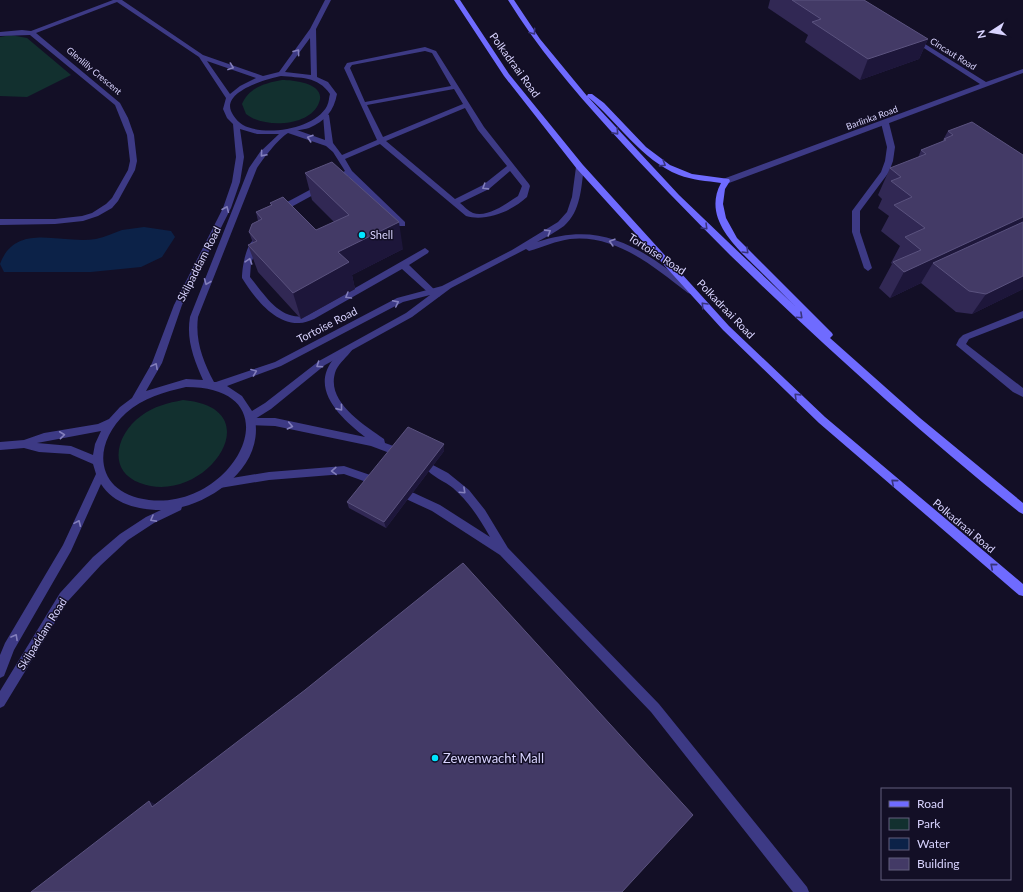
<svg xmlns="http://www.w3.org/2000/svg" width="1023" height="892" viewBox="0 0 1023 892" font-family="Lato,sans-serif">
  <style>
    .green { fill: #12302f }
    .water { fill: #0c2248 }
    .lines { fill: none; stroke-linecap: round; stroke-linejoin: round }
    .service { fill: #3d3a85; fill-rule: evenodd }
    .minor { fill: #3d3a85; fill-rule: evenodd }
    .secondary { fill: #6f6bff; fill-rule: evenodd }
    .wall { fill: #312854 }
    .shaded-wall { fill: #1d163a }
    .building { fill: #433a66; stroke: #5a527e }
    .oneway { stroke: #38347d }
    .oneway2 { stroke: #837fbc }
    .poi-dot { fill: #00e5ff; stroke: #130f26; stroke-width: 1.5 }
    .labels { text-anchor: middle; stroke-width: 3; stroke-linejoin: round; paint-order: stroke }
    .far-street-label { font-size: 9px; fill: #d9d4ff; stroke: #130f26 }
    .street-label { font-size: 11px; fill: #d9d4ff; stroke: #130f26 }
    .poi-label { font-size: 11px; fill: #d9d4ff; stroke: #130f26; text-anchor: start }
    .near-poi-label { font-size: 13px; fill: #d9d4ff; stroke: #130f26; text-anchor: start }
  </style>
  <rect width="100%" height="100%" fill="#130f26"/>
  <g class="green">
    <polygon points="11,35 27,38 71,75 27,97 0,96 0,37"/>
    <path d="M282 80C295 80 329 84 318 105 307 127 263 128 246 114L242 104C249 87 266 83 282 80Z"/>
    <path d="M183 400C275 408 204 508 140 483 106 470 117 433 141 416 154 406 168 403 183 400Z"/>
  </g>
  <path class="water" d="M144 227 171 231 175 237 162 257 141 267 91 272H4L0 264C16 221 62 245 96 239 105 237 113 233 122 230 129 229 137 228 144 227Z"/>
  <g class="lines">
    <g class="service">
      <path d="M425 47 436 51 484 127 529 184 530 186 527 197C512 211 486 222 466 216L380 144 345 159 352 171 405 222V226H399L348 176 282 212H276V208L345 171 333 152 326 146 288 133V129H294L325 140 323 115 326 113 329 115 333 143 342 155 377 140 344 68 347 63ZM425 51 432 53 451 86 365 102 350 68 352 65ZM454 89 463 104 383 137 367 105ZM465 108 478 130 507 166 483 185 455 199 386 141ZM510 171 522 186 518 196C507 203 488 218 473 213 468 211 464 206 460 203L489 189Z"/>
      <polygon points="885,121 889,123 895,147 893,161 889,172 860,211 860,232 872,268 868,271 864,268 852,232 852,211 881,172 885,161 887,147 881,123"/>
      <path d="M256 238 260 241 251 263 250 277C265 295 281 323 308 315L425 248 429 251 428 253 409 265 440 295 439 297H433L402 269 314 319C309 321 304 323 299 323 274 324 254 297 242 278 242 268 246 242 256 238Z"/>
      <polygon points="1023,311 1023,318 969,339 966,344 1023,388 1023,397 1013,392 956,345 959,339 963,335"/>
      <path d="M347 347 352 350C347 357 340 362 336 370 324 401 363 424 384 439L385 443 399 448 400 451 399 454 395 455 371 446 275 426 249 425 247 422 249 419 252 418H275L365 437C343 420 310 391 332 361 336 356 341 348 347 347Z"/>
      <path d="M431 464 448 473 469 490 485 510 508 548 659 704 807 887 809 892H793L651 712 500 555 432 511 406 499 405 496 406 493 410 492 414 493 440 505 490 537C480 519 469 502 453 488 446 482 429 475 426 468L427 465Z"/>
      <polygon points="344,466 376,477 377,480 376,483 372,484 344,474 269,480 220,488 216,487 215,484 216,481 220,480 269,472"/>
    </g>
    <g class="minor">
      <path d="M113 0H122L203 55 263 76 279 72 310 29 325 0H331L316 29 317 77 328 82 337 94C334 111 325 121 309 128 302 130 294 130 288 133 278 139 263 159 257 168L198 317C195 341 203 361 214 382H216L275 362 397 298 442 286 512 250 558 222 567 212 572 197 576 167 580 165 584 167C581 188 581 211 564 226 556 232 546 237 537 242 589 225 623 237 666 268 675 275 689 282 695 291L691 294 688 293C654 267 616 234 570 239 556 241 543 247 529 251L526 249 451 288 412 317 325 365 271 409 255 419C263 463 220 497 182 507L181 510 154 523 128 540 101 565 68 601 4 706 0 708V691L60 593 93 557 120 534 146 517 161 510C139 510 113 504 101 484L71 551 14 650 4 676 0 678V655L5 643 63 545 96 474 93 464 70 454 39 452 24 448 0 450V442L24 440 44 433 98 424 109 419 120 407 132 398 152 363 174 305 223 208 232 182 236 157 233 124 227 118 223 109 226 98 199 57 117 2 36 33 120 103 128 118 134 135 137 161 135 170 118 201 112 208 98 216 83 221 55 224 0 225V219H55L82 216 92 213 106 204 112 198 128 170 130 161 127 135 115 105 30 35 0 36V32L22 30 31 31ZM310 38 311 75 285 72ZM207 61 256 78 240 86 230 94ZM281 76C300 78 318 76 330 94 329 97 329 102 327 106 315 129 265 137 243 125 237 121 234 117 231 111 223 91 267 79 281 76ZM240 129 257 134H279L260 152 249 168 190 317C186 340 194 359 203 380L186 379 146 391 162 363 182 305 231 208 240 182 244 157ZM430 295 406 313 319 361 265 403 252 411 242 396 227 386 281 366 403 302ZM186 387C297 387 236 510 149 500 96 494 90 446 126 413 143 398 164 392 186 387ZM101 431 95 444 93 455 71 446 37 443Z"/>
      <polygon points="913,39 917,39 986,82 1023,69 1023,73 729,183 723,183 723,179 980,84 913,41"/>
    </g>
    <g class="secondary">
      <polygon points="454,0 460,0 509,74 583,165 729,326 825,417 1023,584 1023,596 1019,595 819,423 723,330 577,169 504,76"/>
      <path d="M508 0H514L540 39 587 96 588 94H592L604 103 646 147 670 165 692 174 729 179 730 181 725 189 723 204 726 218 737 238 832 333 833 335 830 338 920 418 1023 503V514L1019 512C919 432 823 345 730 255 689 214 648 172 609 129 572 88 537 47 508 0ZM588 97C618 122 641 160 679 175 692 180 707 181 721 183 702 218 736 247 758 269 771 282 783 294 796 307L679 195Z"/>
    </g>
  </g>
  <g class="wall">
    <polygon points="770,0 864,0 928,39 919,59 860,80 805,42 808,35 768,8"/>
    <polygon points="972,122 1023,289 972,314 956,312 921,283 890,298 879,288 892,264 891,263 900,246 881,231 889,216 878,208 882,199 878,195 890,168 918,158 921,150 942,142 948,131"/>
    <polygon points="305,173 403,249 352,275 355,289 301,319 258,272 248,245 253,243 249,232 258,221 256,212 271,205 270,203 316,230 334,222 312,200"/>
    <polygon points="444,444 444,451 386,528 349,508 347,502"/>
  </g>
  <g class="shaded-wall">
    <polygon points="928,39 919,59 860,80 868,59"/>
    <polygon points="1023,217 1023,236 933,263 921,283 890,298 904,272"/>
    <polygon points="399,222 403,249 352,275 355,289 301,319 293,293 338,252"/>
    <polygon points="1023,276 1023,289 972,314 986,294"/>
    <polygon points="444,444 444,451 386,528 384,522"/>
    <polygon points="149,801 170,811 152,807"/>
  </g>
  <g class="building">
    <polygon points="792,0 864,0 928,39 868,59 812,22 821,19"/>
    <polygon points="972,122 1023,155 1023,217 904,272 893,262 921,250 905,237 925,228 894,205 912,197 891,181 901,177 890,168 926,154 921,150 946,140 944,139 953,135 948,131"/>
    <polygon points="332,162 399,222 338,252 349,262 293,293 248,245 257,241 249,232 252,224 262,219 256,212 272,205 270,203 283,197 316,230 349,215 305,173"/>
    <polygon points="1023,222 1023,276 986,294 969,291 933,263"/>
    <polygon points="408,427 444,444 384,522 347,502"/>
    <polygon points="463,563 693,815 622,892 31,892 149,801 152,807 305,690"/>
  </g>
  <defs><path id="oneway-chevron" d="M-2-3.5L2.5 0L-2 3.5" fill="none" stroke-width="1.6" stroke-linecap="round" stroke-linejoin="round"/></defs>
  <g class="oneway">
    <use href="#oneway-chevron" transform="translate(533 32) rotate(53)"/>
    <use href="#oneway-chevron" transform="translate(616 132) rotate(48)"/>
    <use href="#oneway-chevron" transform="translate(663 164) rotate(32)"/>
    <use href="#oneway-chevron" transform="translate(705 227) rotate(45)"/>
    <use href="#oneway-chevron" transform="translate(746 251) rotate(45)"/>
    <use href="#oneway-chevron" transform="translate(704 305) rotate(-133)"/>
    <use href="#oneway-chevron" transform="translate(800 316) rotate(43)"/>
    <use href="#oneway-chevron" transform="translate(797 396) rotate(-136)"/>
    <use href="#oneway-chevron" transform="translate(894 482) rotate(-140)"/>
    <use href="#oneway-chevron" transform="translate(993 566) rotate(-140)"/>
  </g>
  <g class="oneway2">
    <use href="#oneway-chevron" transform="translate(297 52) rotate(-54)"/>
    <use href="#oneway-chevron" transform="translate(231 67) rotate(20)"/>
    <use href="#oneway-chevron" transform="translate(310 138) rotate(-162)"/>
    <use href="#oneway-chevron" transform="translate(263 154) rotate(131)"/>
    <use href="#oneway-chevron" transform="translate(485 187) rotate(148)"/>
    <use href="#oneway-chevron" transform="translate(226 209) rotate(-67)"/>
    <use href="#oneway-chevron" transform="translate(548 232) rotate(-32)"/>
    <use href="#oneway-chevron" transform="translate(612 242) rotate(-164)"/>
    <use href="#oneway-chevron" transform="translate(249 261) rotate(-72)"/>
    <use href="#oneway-chevron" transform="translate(207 282) rotate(112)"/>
    <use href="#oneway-chevron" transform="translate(348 296) rotate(150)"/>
    <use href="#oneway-chevron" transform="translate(396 303) rotate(-27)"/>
    <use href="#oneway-chevron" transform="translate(319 365) rotate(146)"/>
    <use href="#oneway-chevron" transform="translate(155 366) rotate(-62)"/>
    <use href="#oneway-chevron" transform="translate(254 372) rotate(-21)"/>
    <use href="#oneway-chevron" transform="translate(340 408) rotate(51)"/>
    <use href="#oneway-chevron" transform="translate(290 426) rotate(12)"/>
    <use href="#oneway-chevron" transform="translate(62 435) rotate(-6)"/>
    <use href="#oneway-chevron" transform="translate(334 471) rotate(178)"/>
    <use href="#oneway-chevron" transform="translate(463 491) rotate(43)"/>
    <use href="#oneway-chevron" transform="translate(153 519) rotate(151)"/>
    <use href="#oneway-chevron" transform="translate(78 523) rotate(-66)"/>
    <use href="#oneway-chevron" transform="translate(15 637) rotate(-61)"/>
  </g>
  <g class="poi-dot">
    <circle cx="362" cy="235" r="4"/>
    <circle cx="435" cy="758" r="4"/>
  </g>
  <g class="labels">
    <g class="far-street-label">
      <text transform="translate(953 54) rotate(32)" y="3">Cincaut Road</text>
      <text transform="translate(94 71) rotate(40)" y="3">Glenlilly Crescent</text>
      <text transform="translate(872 118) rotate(-20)" y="3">Barlinka Road</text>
    </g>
    <g class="street-label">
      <text transform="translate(515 65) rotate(54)" y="4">Polkadraai Road</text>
      <text transform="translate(657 254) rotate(33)" y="4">Tortoise Road</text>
      <text transform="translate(199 264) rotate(-63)" y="4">Skilpaddam Road</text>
      <text transform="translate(726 309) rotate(46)" y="4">Polkadraai Road</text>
      <text transform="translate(327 325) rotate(-27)" y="4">Tortoise Road</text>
      <text transform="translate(964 526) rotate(40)" y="4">Polkadraai Road</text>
      <text transform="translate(42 634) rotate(-58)" y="4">Skilpaddam Road</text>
    </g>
    <g class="poi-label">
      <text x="370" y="239">Shell</text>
    </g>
    <g class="near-poi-label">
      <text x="443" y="763">Zewenwacht Mall</text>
    </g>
  </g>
  <rect x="881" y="788" width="130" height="92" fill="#130f26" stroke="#625e7d"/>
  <rect x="889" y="801" width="20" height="6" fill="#6f6bff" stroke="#625e7d"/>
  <text x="917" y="808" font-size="12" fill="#d9d4ff">Road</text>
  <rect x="889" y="818" width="20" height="12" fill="#12302f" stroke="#625e7d"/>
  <text x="917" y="828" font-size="12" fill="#d9d4ff">Park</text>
  <rect x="889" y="838" width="20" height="12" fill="#0c2248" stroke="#625e7d"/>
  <text x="917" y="848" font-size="12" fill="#d9d4ff">Water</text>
  <rect x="889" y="858" width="20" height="12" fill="#433a66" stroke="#625e7d"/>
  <text x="917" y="868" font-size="12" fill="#d9d4ff">Building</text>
  <g transform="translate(991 32) rotate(258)" stroke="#130f26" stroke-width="3" paint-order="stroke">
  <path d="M0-3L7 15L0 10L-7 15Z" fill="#d9d4ff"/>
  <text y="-6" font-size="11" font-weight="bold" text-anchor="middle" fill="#d9d4ff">N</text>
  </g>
</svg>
